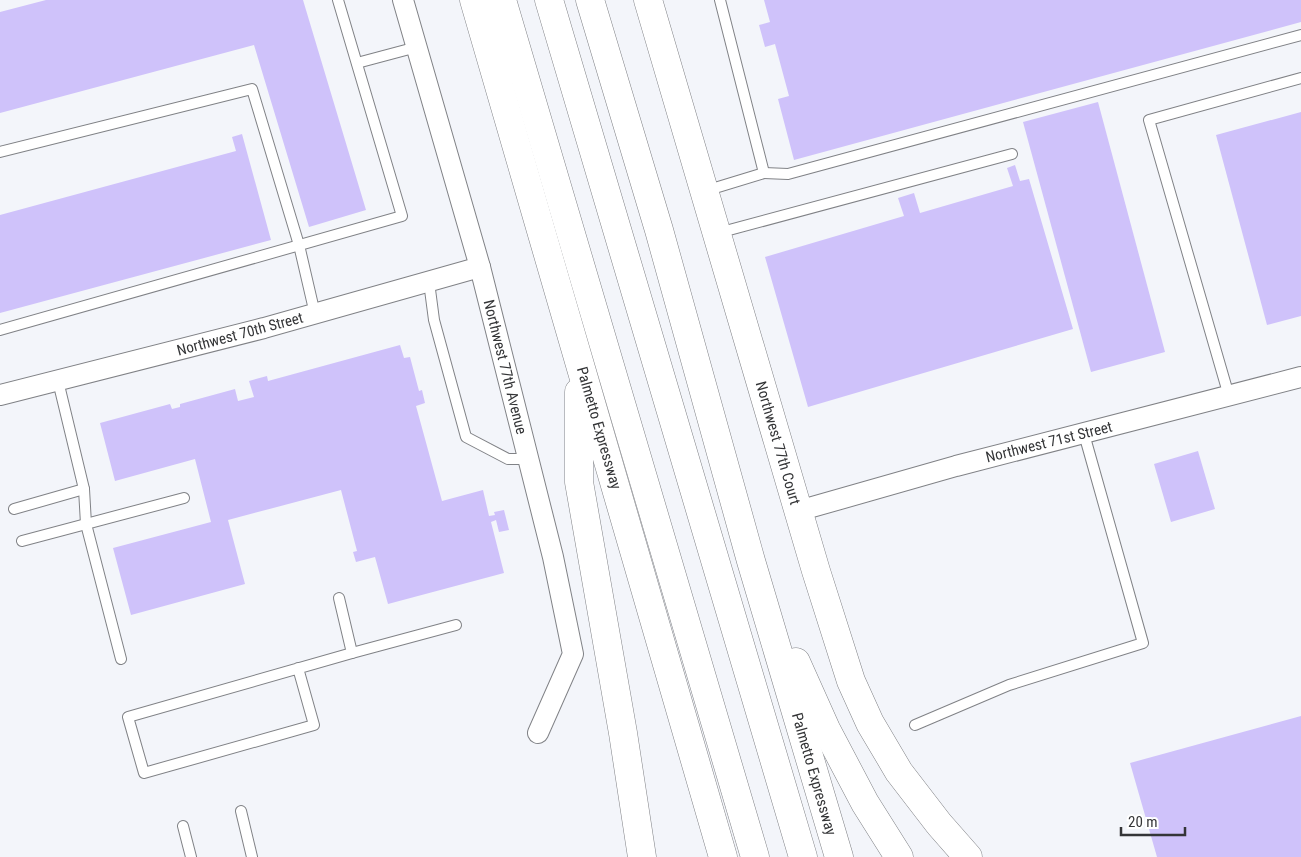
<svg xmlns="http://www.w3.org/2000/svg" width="1301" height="857" viewBox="0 0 1301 857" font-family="'Roboto Condensed',sans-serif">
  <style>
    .building { fill: #cfc2fa }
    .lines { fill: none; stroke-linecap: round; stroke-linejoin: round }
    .lane-casing { stroke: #808286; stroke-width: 12 }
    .street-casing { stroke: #808286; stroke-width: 22 }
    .secondary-casing { stroke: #808286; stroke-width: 29 }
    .highway-casing { stroke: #808286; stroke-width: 29 }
    .lane { stroke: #fff; stroke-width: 10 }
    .street { stroke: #fff; stroke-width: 20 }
    .secondary { stroke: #fff; stroke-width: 28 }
    .highway { stroke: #fff; stroke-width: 28 }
    .labels { text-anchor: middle; stroke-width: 4; stroke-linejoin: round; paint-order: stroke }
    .street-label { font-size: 15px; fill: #343537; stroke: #fff }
  </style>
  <rect width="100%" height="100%" fill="#f3f5fa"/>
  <g class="building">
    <polygon points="46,0 303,0 366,210 309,227 254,45 0,113 0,12"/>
    <polygon points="764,0 1301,0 1301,22 794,160 778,99 789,96 775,44 765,47 759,25 770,22"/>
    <polygon points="1098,102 1165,352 1091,372 1023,122"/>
    <polygon points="1301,112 1301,316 1267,325 1216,135"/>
    <polygon points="242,134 271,240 0,313 0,215 236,151 232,137"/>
    <polygon points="1015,165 1020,181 1029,179 1073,329 808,407 765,257 904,216 898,198 914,193 920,213 1013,186 1007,168"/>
    <polygon points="400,345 404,358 410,357 419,391 422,390 425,403 416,406 442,501 483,490 489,516 495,515 494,512 504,510 509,530 499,532 496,520 491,522 504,573 388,604 375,557 356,562 353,552 357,551 341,490 228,520 245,584 131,615 113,548 211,522 195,459 115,481 100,423 170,404 172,409 180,407 180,404 235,389 238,401 254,397 249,381 267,376 268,381"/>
    <polygon points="1198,451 1215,509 1171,522 1154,464"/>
    <polygon points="1301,716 1301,857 1157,857 1130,763"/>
  </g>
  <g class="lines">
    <g class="lane-casing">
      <g id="lane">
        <polyline points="357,63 417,47"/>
        <polyline points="0,152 252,89 299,245 315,314"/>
        <polyline points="764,173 788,174 1301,35"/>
        <polyline points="705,191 764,173 720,0"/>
        <polyline points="718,233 1012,154"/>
        <polyline points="429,282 434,320 466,437 508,459 528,459"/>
        <polyline points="0,330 402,216 338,0"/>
        <polyline points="58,381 84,489 86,524 121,659"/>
        <polyline points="1229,396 1149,120 1301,78"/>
        <polyline points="14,509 84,489"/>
        <polyline points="22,541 184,498"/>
        <polyline points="339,598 352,653 456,625"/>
        <polyline points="298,668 314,725 144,773 128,717 352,653"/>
        <polyline points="915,725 1009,685 1143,643 1084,434"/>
        <polyline points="241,811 252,857"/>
        <polyline points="183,826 191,857"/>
      </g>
    </g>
    <g class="street-casing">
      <g id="street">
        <polyline points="403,0 480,267 553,557 573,654 538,733"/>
        <polyline points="0,395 264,328 480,267"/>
        <polyline points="798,511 956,466 1301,377"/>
      </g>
    </g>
    <g class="secondary-casing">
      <polyline id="secondary" points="648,0 816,571 851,681 870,723 899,772 939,824 968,857"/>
    </g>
    <g class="highway-casing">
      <g id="highway">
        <polyline points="474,0 723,857"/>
        <polyline points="502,0 755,857"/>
        <polyline points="549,0 803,857"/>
        <polyline points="590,0 659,230 751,561 839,857"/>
        <polyline points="579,392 579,482 623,733 642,857"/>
        <polyline points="796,662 826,729 865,803 899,857"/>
      </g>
    </g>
    <use href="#lane" class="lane"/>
    <use href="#street" class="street"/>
    <use href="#secondary" class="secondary"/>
    <use href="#highway" class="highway"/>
  </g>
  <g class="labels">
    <g class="street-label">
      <text transform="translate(240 334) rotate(-15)" y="5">Northwest 70th Street</text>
      <text transform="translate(505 367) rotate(76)" y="5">Northwest 77th Avenue</text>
      <text transform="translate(599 428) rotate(74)" y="5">Palmetto Expressway</text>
      <text transform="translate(1049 442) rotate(-14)" y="5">Northwest 71st Street</text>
      <text transform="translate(778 443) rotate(74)" y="5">Northwest 77th Court</text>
      <text transform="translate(814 774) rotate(74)" y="5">Palmetto Expressway</text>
    </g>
  </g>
  <path d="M1121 827v8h64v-8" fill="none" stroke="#343537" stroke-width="2.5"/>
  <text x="1128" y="827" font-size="15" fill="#343537" stroke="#ffffff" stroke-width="4" paint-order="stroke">20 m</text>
</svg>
